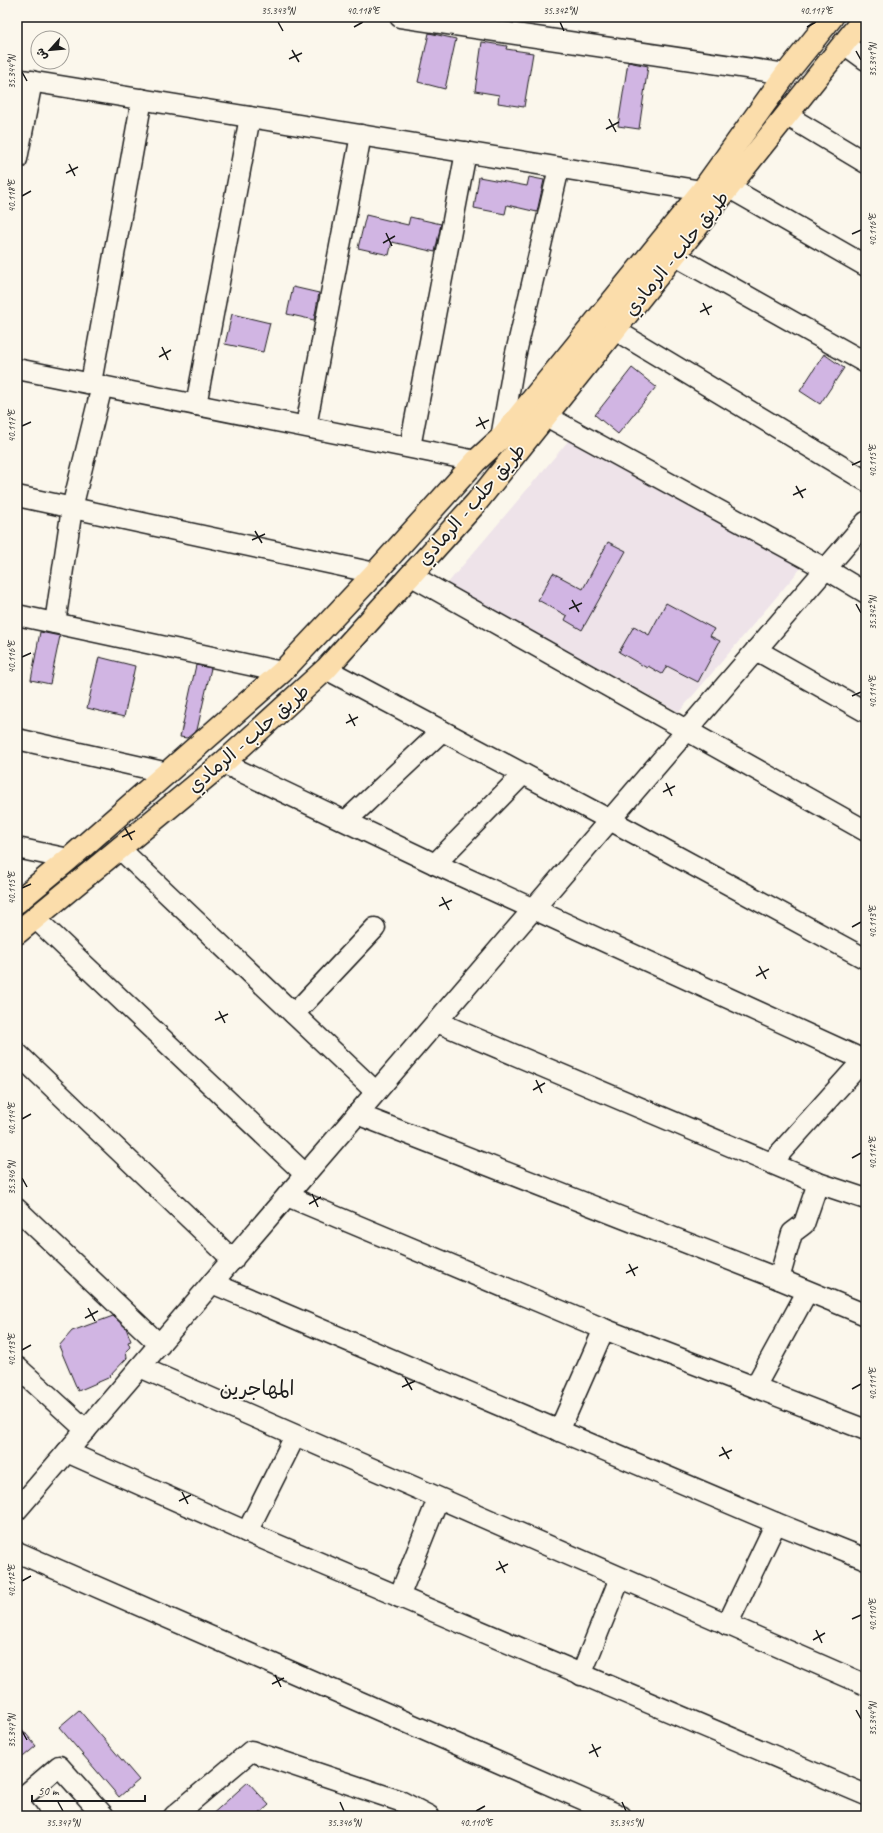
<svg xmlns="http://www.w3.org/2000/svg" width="883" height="1833" viewBox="0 0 883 1833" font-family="Caveat,'Playpen Sans Arabic',sans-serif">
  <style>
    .built { fill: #eee3e9 }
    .building { fill: #d1b5e3; stroke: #1c1c1c }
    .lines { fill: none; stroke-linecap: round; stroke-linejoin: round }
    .minor-casing { stroke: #1c1c1c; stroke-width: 23 }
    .highway-casing { stroke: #1c1c1c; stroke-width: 25 }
    .minor { stroke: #fbf7ec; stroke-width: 20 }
    .highway { stroke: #fbddab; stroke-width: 22 }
    .ticks { fill: none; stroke: #1c1c1c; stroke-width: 1.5 }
    .labels { text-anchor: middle; stroke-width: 3.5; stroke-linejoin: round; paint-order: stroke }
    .street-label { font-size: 19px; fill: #1c1c1c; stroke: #fbf7ec }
    .neighbourhood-label { font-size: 20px; fill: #1c1c1c; stroke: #fbf7ec }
    .neatline { fill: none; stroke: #1c1c1c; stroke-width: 1.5 }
    .ticks-label { font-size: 10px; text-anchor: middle; fill: #1c1c1c }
  </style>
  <rect width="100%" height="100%" fill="#fbf7ec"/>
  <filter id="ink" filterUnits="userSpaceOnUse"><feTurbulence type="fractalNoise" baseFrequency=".025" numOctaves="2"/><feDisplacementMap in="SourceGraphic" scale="8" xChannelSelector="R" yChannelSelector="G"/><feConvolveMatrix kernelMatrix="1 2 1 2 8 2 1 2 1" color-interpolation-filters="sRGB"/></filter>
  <g filter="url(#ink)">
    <polygon class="built" points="569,440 801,568 679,712 447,584"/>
    <g class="building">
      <polygon points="429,33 456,39 445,89 418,82"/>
      <polygon points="482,42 507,46 506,49 533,53 524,107 498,103 499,95 475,91"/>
      <polygon points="628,62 648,66 639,129 618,126"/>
      <polygon points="479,177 527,186 529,177 544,180 537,212 507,205 505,214 474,208"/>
      <polygon points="366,215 408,225 410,217 441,224 435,252 392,242 389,255 358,248"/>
      <polygon points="293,287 319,293 314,320 287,314"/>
      <polygon points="232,314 270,323 263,352 225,344"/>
      <polygon points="824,354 844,368 820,404 800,391"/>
      <polygon points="632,368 656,387 618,434 595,415"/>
      <polygon points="608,542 626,551 582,630 565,620 567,616 538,600 553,573 583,589"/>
      <polygon points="666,603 714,629 710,636 720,641 698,682 667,666 662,674 648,666 647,668 619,652 634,626 649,635"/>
      <polygon points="40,632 60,636 50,684 31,680"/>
      <polygon points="99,657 135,666 124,717 87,708"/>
      <polygon points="196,665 211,668 197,730 187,738 180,737"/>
      <polygon points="113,1316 126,1328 131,1341 128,1342 130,1347 126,1351 127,1358 108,1378 78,1391 59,1346 72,1331"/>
      <polygon points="79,1710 139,1780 119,1797 59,1727"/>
      <polygon points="17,1723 36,1746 17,1762"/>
      <polygon points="248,1782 269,1805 257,1816 210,1816"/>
    </g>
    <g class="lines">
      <g class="minor-casing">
        <g id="minor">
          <polyline points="400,17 786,74"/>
          <polyline points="844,44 866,60"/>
          <polyline points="17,79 702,191"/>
          <polyline points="786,115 866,163"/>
          <polyline points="17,159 32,81"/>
          <polyline points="728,187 866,266"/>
          <polyline points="674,255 866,363"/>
          <polyline points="615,330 866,481"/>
          <polyline points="17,369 476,461"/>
          <polyline points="91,383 142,99"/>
          <polyline points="196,405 250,117"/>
          <polyline points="546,416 826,569 866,593"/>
          <polyline points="306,426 361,135"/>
          <polyline points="501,438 515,357 559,168"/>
          <polyline points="410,447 466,152"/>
          <polyline points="17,496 375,573"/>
          <polyline points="410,575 866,831"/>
          <polyline points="17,615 282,672"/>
          <polyline points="55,623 72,508 102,386"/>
          <polyline points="756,650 866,712"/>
          <polyline points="326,669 610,820 866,959"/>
          <polyline points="17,739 168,773"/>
          <polyline points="223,763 435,864 866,1061"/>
          <polyline points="346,821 442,731"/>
          <polyline points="17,848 69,859"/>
          <polyline points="119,848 376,1092"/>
          <polyline points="435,864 523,774"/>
          <polyline points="35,918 305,1174"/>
          <polyline points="294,1014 375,928"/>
          <polyline points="437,1022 818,1183 866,1199"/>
          <polyline points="17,1053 233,1260"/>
          <polyline points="357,1114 779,1279 866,1315"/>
          <polyline points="772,1162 866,1057"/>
          <polyline points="287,1196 604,1329 866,1430"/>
          <polyline points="17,1209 160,1345"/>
          <polyline points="779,1279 792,1233 804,1224 818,1183"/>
          <polyline points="212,1283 776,1523 866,1559"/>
          <polyline points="17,1367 86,1430"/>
          <polyline points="140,1367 866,1685"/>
          <polyline points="755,1387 807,1292"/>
          <polyline points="559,1431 604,1329"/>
          <polyline points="67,1452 247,1532 866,1795"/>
          <polyline points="17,1510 866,522"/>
          <polyline points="247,1532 295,1436"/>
          <polyline points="17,1552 621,1816"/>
          <polyline points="399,1597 438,1499"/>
          <polyline points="727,1625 776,1523"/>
          <polyline points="581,1675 620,1578"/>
          <polyline points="17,1802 59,1766 104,1816"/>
          <polyline points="17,1802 28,1815"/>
          <polyline points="174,1816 251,1751 400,1801 429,1816"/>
        </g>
      </g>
      <g class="highway-casing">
        <g id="highway">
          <polyline points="17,902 69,859 282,672 375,573 476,461 501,438 702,191 786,74 832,17"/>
          <polyline points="17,933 223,763 326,669 476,503 865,17"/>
        </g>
      </g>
      <use href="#minor" class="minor"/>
      <use href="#highway" class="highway"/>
    </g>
  </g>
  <path class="ticks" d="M278 22 283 31M560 22 564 31M354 27 363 22M807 27 816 22M292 50 299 62M856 51 861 60M289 59 302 53M22 72 27 81M609 119 616 132M606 129 619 122M69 164 75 176M66 173 78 167M22 196 31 191M386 233 392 246M852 234 861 230M383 243 395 236M703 303 709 315M700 312 712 306M162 347 168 360M159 357 171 350M479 417 485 429M22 426 31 422M476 426 489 420M852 465 861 461M796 486 803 498M793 495 806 489M255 531 262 543M252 540 265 534M572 600 579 612M856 604 861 613M569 609 582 603M22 657 31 653M852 696 861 692M349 714 355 726M346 723 358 717M666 783 672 796M663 792 675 786M125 828 132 840M122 837 135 831M22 888 31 884M442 897 449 910M439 906 452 900M852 927 861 922M759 966 766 979M756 976 769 969M219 1011 225 1023M215 1020 228 1014M536 1080 542 1093M533 1090 545 1083M22 1119 31 1114M852 1158 861 1153M22 1178 27 1187M312 1194 318 1207M309 1204 321 1197M629 1264 635 1276M626 1273 638 1267M88 1308 95 1321M85 1318 98 1311M22 1350 31 1345M405 1378 412 1390M402 1387 415 1381M852 1389 861 1384M722 1447 729 1459M719 1456 732 1450M182 1492 188 1504M179 1501 191 1495M499 1561 505 1573M496 1570 508 1564M22 1581 31 1576M852 1619 861 1615M816 1630 822 1643M813 1640 825 1633M275 1675 281 1687M272 1684 284 1678M856 1710 861 1719M22 1731 27 1740M592 1744 598 1757M589 1753 601 1747M58 1802 63 1811M340 1802 344 1811M622 1802 626 1811M476 1811 485 1806"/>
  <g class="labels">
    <g class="street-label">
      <text transform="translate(676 253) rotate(-51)" y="7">طريق حلب - الرمادي</text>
      <text transform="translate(471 504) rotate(-49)" y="7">طريق حلب - الرمادي</text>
      <text transform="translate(248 738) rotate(-41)" y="7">طريق حلب - الرمادي</text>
    </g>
    <g class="neighbourhood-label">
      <text x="257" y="1395">المهاجرين</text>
    </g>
  </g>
  <rect width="883" height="1833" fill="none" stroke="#fbf7ec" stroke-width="44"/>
  <g transform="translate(50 50) rotate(243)"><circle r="19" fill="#fbf7ec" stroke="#a29f99"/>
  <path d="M0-3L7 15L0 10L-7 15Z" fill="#1c1c1c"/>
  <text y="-6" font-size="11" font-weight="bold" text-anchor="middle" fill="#1c1c1c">ش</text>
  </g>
  <path d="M32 1795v6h113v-6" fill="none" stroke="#1c1c1c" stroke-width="2"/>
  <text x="38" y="1795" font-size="12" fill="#1c1c1c" stroke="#fbf7ec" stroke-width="3" paint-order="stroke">50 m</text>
  <rect x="22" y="22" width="839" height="1789" class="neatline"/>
  <g class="ticks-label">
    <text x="278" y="14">35.343°N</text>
    <text x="363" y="14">40.118°E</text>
    <text x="560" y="14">35.342°N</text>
    <text x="816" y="14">40.117°E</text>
    <text transform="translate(872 60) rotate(-90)" y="4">35.341°N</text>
    <text transform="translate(11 72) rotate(-90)" y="4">35.344°N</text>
    <text transform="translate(11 196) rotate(-90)" y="4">40.118°E</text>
    <text transform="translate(872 230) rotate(-90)" y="4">40.116°E</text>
    <text transform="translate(11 426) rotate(-90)" y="4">40.117°E</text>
    <text transform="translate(872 461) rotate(-90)" y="4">40.115°E</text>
    <text transform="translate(872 613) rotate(-90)" y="4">35.342°N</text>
    <text transform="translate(11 657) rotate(-90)" y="4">40.116°E</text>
    <text transform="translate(872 692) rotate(-90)" y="4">40.114°E</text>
    <text transform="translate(11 888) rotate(-90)" y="4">40.115°E</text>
    <text transform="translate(872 922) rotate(-90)" y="4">40.113°E</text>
    <text transform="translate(11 1119) rotate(-90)" y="4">40.114°E</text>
    <text transform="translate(872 1153) rotate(-90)" y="4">40.112°E</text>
    <text transform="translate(11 1178) rotate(-90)" y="4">35.346°N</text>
    <text transform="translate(11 1350) rotate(-90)" y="4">40.113°E</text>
    <text transform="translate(872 1384) rotate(-90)" y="4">40.111°E</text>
    <text transform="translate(11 1581) rotate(-90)" y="4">40.112°E</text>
    <text transform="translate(872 1615) rotate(-90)" y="4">40.110°E</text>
    <text transform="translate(872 1719) rotate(-90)" y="4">35.344°N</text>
    <text transform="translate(11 1731) rotate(-90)" y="4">35.347°N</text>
    <text x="63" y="1826">35.347°N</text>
    <text x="344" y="1826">35.346°N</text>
    <text x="476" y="1826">40.110°E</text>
    <text x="626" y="1826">35.345°N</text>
  </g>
</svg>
